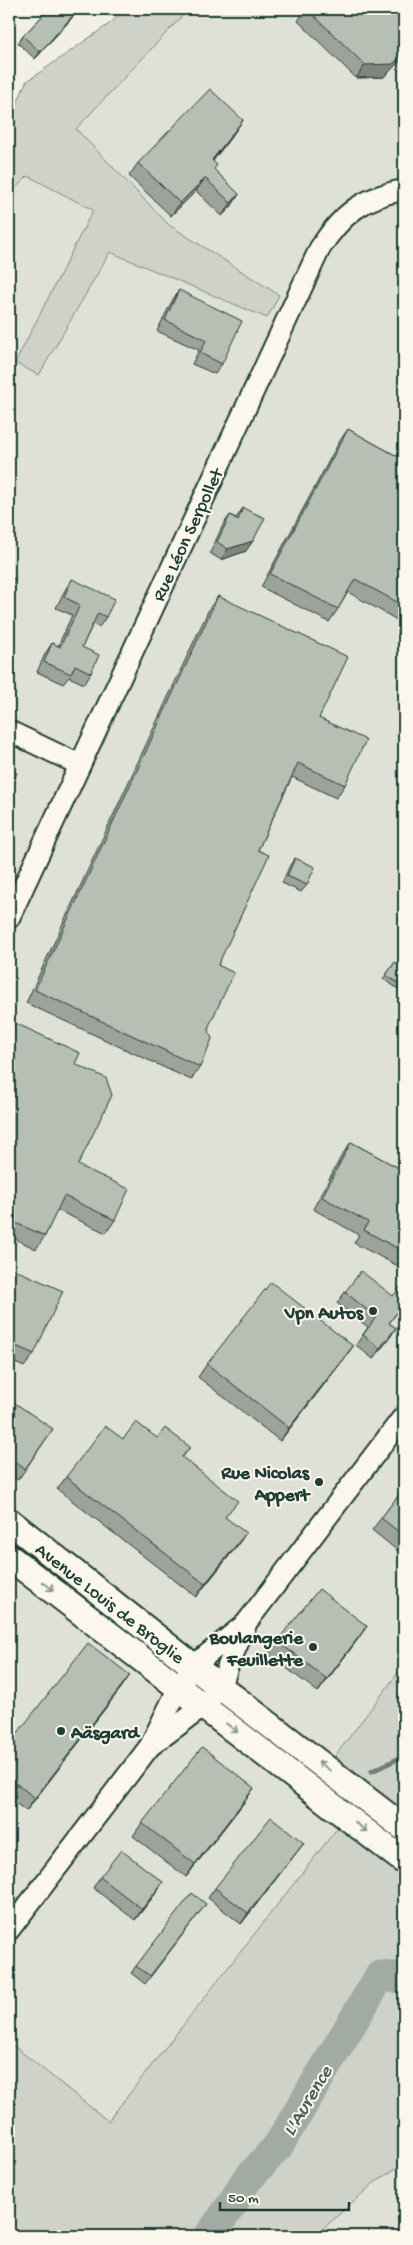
<svg xmlns="http://www.w3.org/2000/svg" width="413" height="2245" viewBox="0 0 413 2245" font-family="'Gochi Hand',sans-serif">
  <style>
    .built { fill: #e0e1d6 }
    .green { fill: #cfd2c8; stroke: #77887e }
    .lines { fill: none; stroke-linecap: round; stroke-linejoin: round }
    .stream { stroke: #6e7f75; stroke-width: 5 }
    .river { stroke: #a2aba1; stroke-width: 31 }
    .minor-casing { stroke: #1f3d34; stroke-width: 24 }
    .major-casing { stroke: #1f3d34; stroke-width: 29 }
    .minor { stroke: #fbf7ec; stroke-width: 20 }
    .major { stroke: #fbf7ec; stroke-width: 25 }
    .wall { fill: #9da39a; stroke: #1f3d34 }
    .shaded-wall { fill: #80857d; stroke: #1f3d34 }
    .building { fill: #b7beb3; stroke: #1f3d34 }
    .oneway { stroke: #8d9a90 }
    .poi-dot { fill: #1f3d34; stroke: #fbf7ec; stroke-width: 2 }
    .labels { text-anchor: middle; stroke-width: 4; stroke-linejoin: round; paint-order: stroke }
    .street-label { font-size: 19px; fill: #1f3d34; stroke: #fbf7ec }
    .poi-label { font-size: 19px; font-weight: bold; fill: #1f3d34; stroke: #fbf7ec; text-anchor: end }
    .water-label { font-size: 20px; font-style: italic; fill: #465e55; stroke: #fbf7ec }
  </style>
  <rect width="100%" height="100%" fill="#f2f0e5"/>
  <filter id="ink" filterUnits="userSpaceOnUse"><feTurbulence type="fractalNoise" baseFrequency=".02" numOctaves="2"/><feDisplacementMap in="SourceGraphic" scale="10" xChannelSelector="R" yChannelSelector="G"/><feConvolveMatrix kernelMatrix="1 2 1 2 8 2 1 2 1" color-interpolation-filters="sRGB"/></filter>
  <g filter="url(#ink)">
    <g class="built">
      <polygon points="190,9 404,9 404,1665 335,1755 371,1784 108,2121 9,2042 9,195 28,176 93,210 15,362 39,375 110,252 267,318 279,295 169,225 75,130"/>
      <polygon points="404,2163 404,2236 315,2236 374,2183"/>
    </g>
    <g class="green">
      <polygon points="124,9 189,9 76,129 169,225 279,295 267,318 110,252 39,375 15,363 93,210 28,176 9,195 9,123 26,82 112,22"/>
      <polygon points="9,1529 38,1559 34,1562 9,1546"/>
      <polygon points="404,1665 404,2163 374,2183 315,2236 9,2236 9,2042 108,2121 371,1785 335,1756"/>
    </g>
    <g class="lines">
      <polyline class="stream" points="372,1771 404,1756"/>
      <polyline class="river" points="209,2236 233,2203 245,2182 278,2146 380,1976 404,1978"/>
      <g class="minor-casing">
        <g id="minor">
          <polyline points="9,731 80,765"/>
          <path d="M9 918 320 248C342 214 363 197 404 190"/>
          <polyline points="150,1746 200,1709 221,1687 228,1666 247,1622 404,1416"/>
          <polyline points="9,1930 150,1746 179,1687 193,1666 244,1625"/>
        </g>
      </g>
      <g class="major-casing">
        <g id="major">
          <polyline points="9,1521 193,1666 404,1828"/>
          <polyline points="9,1557 404,1861"/>
        </g>
      </g>
      <use href="#minor" class="minor"/>
      <use href="#major" class="major"/>
    </g>
    <g class="wall">
      <polygon points="49,9 80,9 35,59 18,43 23,36"/>
      <polygon points="306,9 404,9 384,77 356,78 298,21"/>
      <polygon points="243,120 234,133 213,161 214,169 239,194 231,207 222,216 196,191 171,216 129,176 138,163"/>
      <polygon points="179,290 222,364 215,374 192,364 199,350 157,331 172,301"/>
      <polygon points="348,429 404,460 404,624 348,592 338,609 329,622 261,587 339,442"/>
      <polygon points="243,508 246,551 221,560 210,553 223,525 230,515 236,518"/>
      <polygon points="72,579 106,617 99,627 93,624 82,647 91,673 84,684 69,677 63,684 37,672 45,654 52,643 58,646 72,615 56,608 65,590"/>
      <polygon points="218,596 319,718 345,785 336,798 292,777 258,850 218,965 208,1028 200,1067 191,1080 26,1003 209,609"/>
      <polygon points="295,858 307,885 301,892 282,883 290,865"/>
      <polygon points="395,962 404,984 400,990 383,979"/>
      <polygon points="15,1023 75,1064 78,1165 115,1220 106,1233 57,1210 45,1236 36,1249 9,1236 9,1033"/>
      <polygon points="351,1142 404,1171 404,1262 400,1267 354,1243 359,1235 313,1209 342,1155"/>
      <polygon points="9,1267 34,1354 24,1367 9,1360"/>
      <polygon points="345,1292 393,1296 404,1304 389,1323 396,1328 373,1359 356,1345 368,1327 337,1303"/>
      <polygon points="353,1346 344,1359 280,1441 198,1377 207,1364"/>
      <polygon points="9,1406 53,1429 18,1480 9,1473"/>
      <polygon points="157,1438 190,1447 182,1458 226,1518 237,1546 196,1597 57,1489 66,1477"/>
      <polygon points="404,1488 404,1556 372,1530"/>
      <polygon points="358,1639 318,1692 268,1654 277,1641"/>
      <polygon points="130,1675 121,1688 26,1811 9,1798 9,1744"/>
      <polygon points="254,1788 245,1801 186,1877 133,1836 142,1823"/>
      <polygon points="304,1843 241,1924 208,1898 215,1888"/>
      <polygon points="100,1877 156,1893 135,1920 93,1888"/>
      <polygon points="206,1904 145,1984 131,1973 136,1966"/>
    </g>
    <g class="shaded-wall">
      <polygon points="79,9 80,9 35,59 40,52"/>
      <polygon points="404,53 404,57 384,77 356,78 365,65"/>
      <polygon points="243,120 234,133 203,173 212,160"/>
      <polygon points="205,178 196,191 171,216 180,203"/>
      <polygon points="239,194 231,207 222,216 231,203"/>
      <polygon points="253,541 246,551 221,560 228,549"/>
      <polygon points="396,1328 389,1339 373,1359 380,1348"/>
      <polygon points="353,1346 344,1359 280,1441 289,1428"/>
      <polygon points="246,1533 237,1546 196,1597 205,1584"/>
      <polygon points="367,1626 358,1639 318,1692 327,1679"/>
      <polygon points="130,1675 121,1688 26,1811 35,1798"/>
      <polygon points="254,1788 245,1801 186,1877 195,1864"/>
      <polygon points="304,1843 296,1853 241,1924 248,1913"/>
      <polygon points="163,1882 156,1893 135,1920 142,1909"/>
    </g>
    <g class="building">
      <polygon points="49,9 79,9 40,52 23,36"/>
      <polygon points="307,9 404,9 404,53 393,64 365,65"/>
      <polygon points="210,89 243,120 212,160 217,165 214,169 239,194 231,203 205,178 180,203 138,163"/>
      <polygon points="179,290 242,321 222,364 200,353 206,340 165,320"/>
      <polygon points="348,429 404,460 404,606 355,579 338,609 270,574"/>
      <polygon points="243,508 265,518 253,541 228,549 217,542 230,515 238,520"/>
      <polygon points="9,577 15,579 9,593"/>
      <polygon points="72,579 115,599 106,617 98,613 82,647 99,655 91,673 75,665 71,674 44,662 52,643 60,647 80,605 64,597"/>
      <polygon points="218,596 348,657 319,718 366,740 345,785 298,763 258,850 269,855 218,965 234,973 208,1028 212,1039 200,1067 35,990"/>
      <polygon points="9,769 17,773 9,790"/>
      <polygon points="295,858 315,867 307,885 287,876"/>
      <polygon points="395,962 404,968 404,984 402,986 386,975"/>
      <polygon points="15,1023 80,1053 75,1064 106,1078 112,1095 78,1165 129,1189 115,1220 64,1196 45,1236 9,1220 9,1037"/>
      <polygon points="351,1142 404,1171 404,1252 364,1230 368,1222 322,1197"/>
      <polygon points="9,1267 63,1291 34,1354 9,1343"/>
      <polygon points="361,1271 393,1296 403,1284 404,1285 404,1303 389,1323 396,1328 380,1348 363,1335 376,1317 345,1292"/>
      <polygon points="271,1282 353,1346 289,1428 207,1364"/>
      <polygon points="12,1401 53,1429 25,1469 9,1458 9,1406"/>
      <polygon points="136,1422 157,1438 165,1428 190,1447 182,1457 238,1501 225,1517 246,1533 205,1584 66,1477 105,1426 123,1439"/>
      <polygon points="404,1488 404,1536 381,1518"/>
      <polygon points="319,1589 367,1626 327,1679 277,1641"/>
      <polygon points="88,1643 130,1675 35,1798 9,1778 9,1744"/>
      <polygon points="202,1747 254,1788 195,1864 142,1823"/>
      <polygon points="271,1817 304,1843 248,1913 215,1888"/>
      <polygon points="121,1850 163,1882 142,1909 100,1877"/>
      <polygon points="192,1893 206,1904 150,1976 136,1966"/>
    </g>
    <defs><path id="oneway-shaft" d="M-6 0H5M1.5-3L5.5 0L1.5 3" fill="none" stroke-width="1.6" stroke-linecap="round" stroke-linejoin="round" transform="scale(1.25)"/></defs>
    <g class="oneway">
      <use href="#oneway-shaft" transform="translate(48 1586) rotate(37)"/>
      <use href="#oneway-shaft" transform="translate(232 1728) rotate(38)"/>
      <use href="#oneway-shaft" transform="translate(324 1766) rotate(-143)"/>
      <use href="#oneway-shaft" transform="translate(361 1827) rotate(38)"/>
    </g>
  </g>
  <g class="poi-dot">
    <circle cx="373" cy="1311" r="5"/>
    <circle cx="319" cy="1482" r="5"/>
    <circle cx="313" cy="1647" r="5"/>
    <circle cx="61" cy="1731" r="5"/>
  </g>
  <g class="labels">
    <g class="street-label">
      <text transform="translate(186 534) rotate(-65)" y="7">Rue Léon Serpollet</text>
      <text transform="translate(111 1602) rotate(38)" y="7">Avenue Louis de Broglie</text>
    </g>
    <g class="poi-label">
      <text x="363" y="1318">Vpn Autos</text>
      <text x="309" y="1478">Rue Nicolas<tspan x="309" dy="22">Appert</tspan></text>
      <text x="303" y="1643">Boulangerie<tspan x="303" dy="22">Feuillette</tspan></text>
      <text x="71" y="1738" text-anchor="start">Aäsgard</text>
    </g>
    <g class="water-label">
      <text transform="translate(306 2100) rotate(-59)" y="7">L'Aurence</text>
    </g>
  </g>
  <rect width="413" height="2245" fill="none" stroke="#fbf7ec" stroke-width="30"/>
  <rect x="15" y="15" width="383" height="2215" fill="none" stroke="#1f3d34" stroke-width="2" filter="url(#ink)"/>
  <path d="M220 2202v8h129v-8" fill="none" stroke="#1f3d34" stroke-width="2.5"/>
  <text x="228" y="2202" font-size="15" fill="#1f3d34" stroke="#fbf7ec" stroke-width="4" paint-order="stroke">50 m</text>
</svg>
